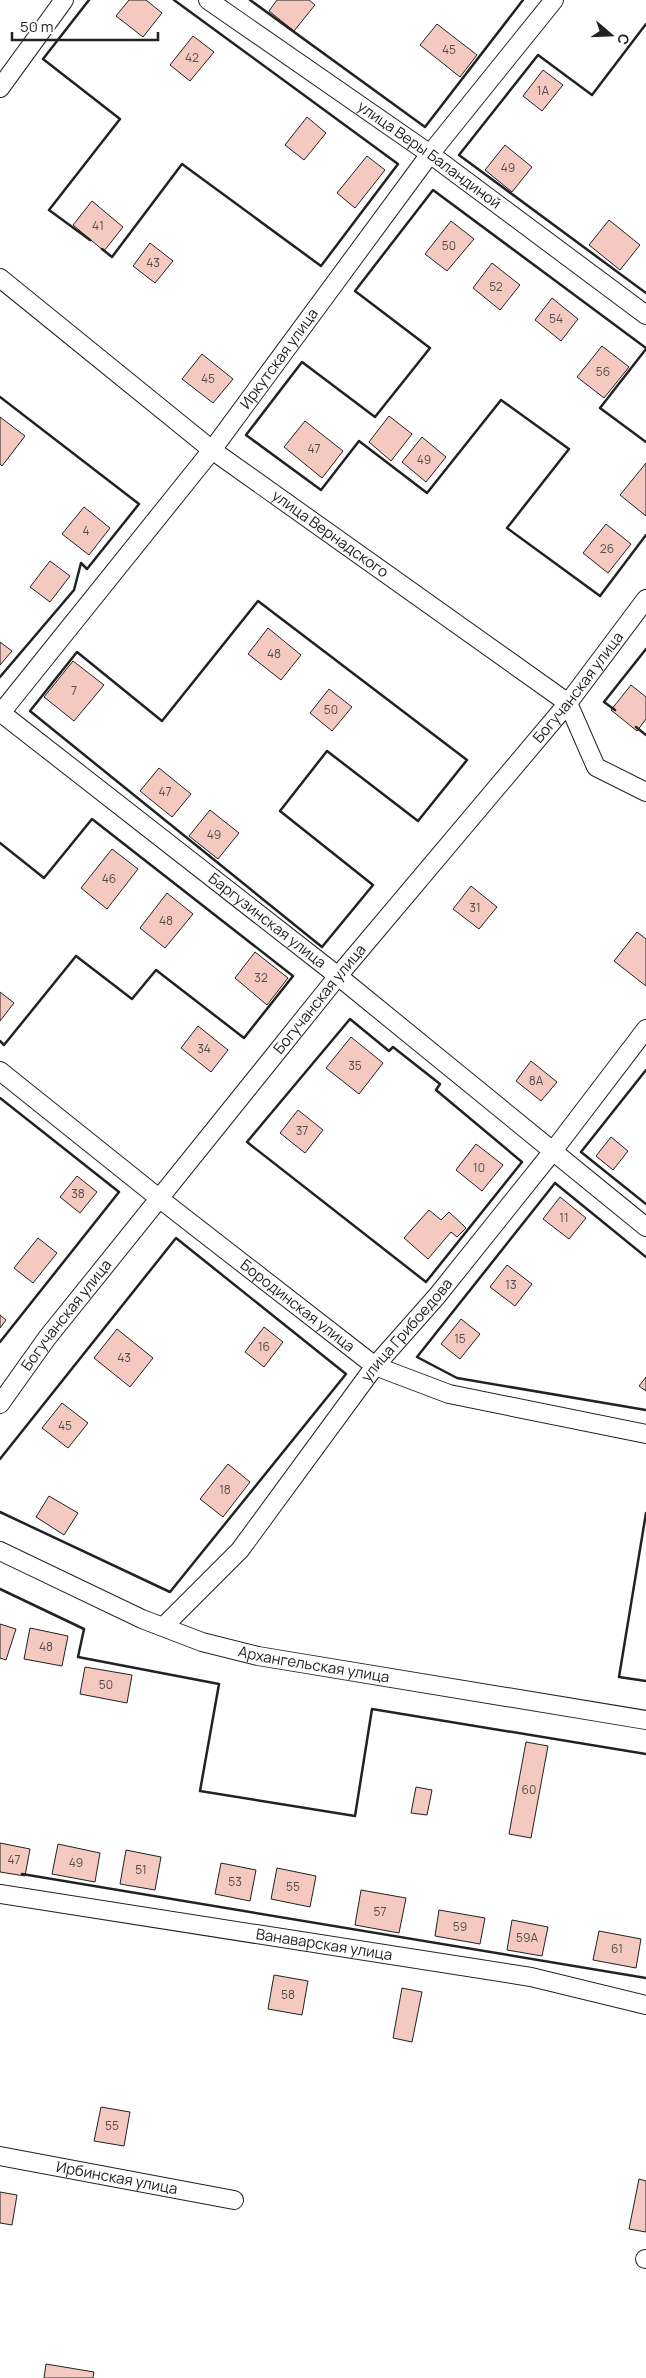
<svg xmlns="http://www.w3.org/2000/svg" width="646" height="2378" viewBox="0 0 646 2378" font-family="Manrope,sans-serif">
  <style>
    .building { fill: #f3c9c0; stroke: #222 }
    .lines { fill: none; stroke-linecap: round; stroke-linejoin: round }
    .street-casing { stroke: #222; stroke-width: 20 }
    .street { stroke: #fff; stroke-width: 18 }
    .wall { stroke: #222; stroke-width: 2.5 }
    .labels { text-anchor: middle; stroke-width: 4; stroke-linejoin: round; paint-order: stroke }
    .number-label { font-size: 12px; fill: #564c4a }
    .street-label { font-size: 15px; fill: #222; stroke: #fff }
  </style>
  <rect width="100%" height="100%" fill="#fff"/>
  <g class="building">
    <polygon points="129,0 146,0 162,13 143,37 116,16"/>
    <polygon points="277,0 309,0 315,5 294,31 269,11"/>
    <polygon points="437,24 477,55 460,77 420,45"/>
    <polygon points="193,36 214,52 190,81 170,65"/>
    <polygon points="543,70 563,85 542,111 523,96"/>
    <polygon points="307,117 326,133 304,160 285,145"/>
    <polygon points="505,145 532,167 512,192 485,170"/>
    <polygon points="367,156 385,170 355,208 337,193"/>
    <polygon points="92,201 123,227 104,251 73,225"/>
    <polygon points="609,220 640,245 620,270 589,245"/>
    <polygon points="451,221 474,239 447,271 425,254"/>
    <polygon points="150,243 173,261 155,283 133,266"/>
    <polygon points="492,263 520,285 500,310 473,288"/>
    <polygon points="552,298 578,319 561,341 535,320"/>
    <polygon points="602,346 629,367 604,398 577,377"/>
    <polygon points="202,354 233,379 213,403 182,379"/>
    <polygon points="389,416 412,434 391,461 369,442"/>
    <polygon points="0,417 25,436 2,466 0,464"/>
    <polygon points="305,421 343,451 322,478 284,447"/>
    <polygon points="422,437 446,457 426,482 402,462"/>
    <polygon points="646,463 646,516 620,495"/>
    <polygon points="84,507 110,528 89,555 62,534"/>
    <polygon points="606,524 631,544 608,573 583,553"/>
    <polygon points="50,561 70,576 50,602 30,587"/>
    <polygon points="268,628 301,655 281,680 248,654"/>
    <polygon points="0,642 12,651 0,665"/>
    <polygon points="73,661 104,685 74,721 44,697"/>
    <polygon points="631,685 646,697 646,719 637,731 611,710"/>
    <polygon points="329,689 352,707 332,731 310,713"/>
    <polygon points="159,768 191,794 172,817 140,791"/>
    <polygon points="210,810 239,833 218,859 189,836"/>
    <polygon points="112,849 138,869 107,909 81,888"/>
    <polygon points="471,886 497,907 479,929 453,909"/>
    <polygon points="167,893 193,914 165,948 140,928"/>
    <polygon points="637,932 646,939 646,986 614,961"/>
    <polygon points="255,952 288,978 267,1005 235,978"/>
    <polygon points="0,992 14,1003 0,1021"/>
    <polygon points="198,1026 228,1050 211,1072 181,1048"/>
    <polygon points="351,1037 383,1063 359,1094 326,1068"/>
    <polygon points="531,1061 557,1082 541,1101 516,1081"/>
    <polygon points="298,1110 323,1130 305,1153 280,1133"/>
    <polygon points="611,1137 628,1151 613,1170 596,1156"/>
    <polygon points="476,1144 503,1165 482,1191 456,1170"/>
    <polygon points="77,1176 97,1192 80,1213 60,1197"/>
    <polygon points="560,1197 586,1218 569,1239 543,1219"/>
    <polygon points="429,1210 441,1220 449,1212 466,1228 457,1237 451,1232 428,1259 404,1238"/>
    <polygon points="38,1238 57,1253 33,1283 14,1268"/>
    <polygon points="507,1265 532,1284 515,1306 490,1287"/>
    <polygon points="0,1315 6,1320 0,1328"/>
    <polygon points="461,1319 480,1334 460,1359 441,1344"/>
    <polygon points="264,1327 283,1342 264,1367 245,1352"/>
    <polygon points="117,1329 153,1358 130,1387 94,1358"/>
    <polygon points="646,1377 646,1391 639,1386"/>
    <polygon points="62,1403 88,1423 68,1448 42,1428"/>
    <polygon points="228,1464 250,1482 223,1517 200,1499"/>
    <polygon points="49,1496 78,1513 64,1535 36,1517"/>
    <polygon points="0,1624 16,1629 6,1660 0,1658"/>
    <polygon points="30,1628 68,1636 62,1666 24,1659"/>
    <polygon points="85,1667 132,1675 127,1703 80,1694"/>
    <polygon points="526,1742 548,1746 531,1838 509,1834"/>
    <polygon points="416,1787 432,1790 427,1815 411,1813"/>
    <polygon points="0,1843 30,1849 25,1876 0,1872"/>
    <polygon points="58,1844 100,1853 95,1882 52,1874"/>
    <polygon points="126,1850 161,1857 155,1890 120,1884"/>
    <polygon points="221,1863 256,1870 250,1901 215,1894"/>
    <polygon points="277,1868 316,1876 310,1907 271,1899"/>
    <polygon points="361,1890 406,1898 399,1933 355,1925"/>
    <polygon points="439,1910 485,1918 480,1944 435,1936"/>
    <polygon points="512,1920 548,1927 542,1956 507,1950"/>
    <polygon points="599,1931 641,1939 636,1968 593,1960"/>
    <polygon points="274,1975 308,1981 302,2015 268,2009"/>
    <polygon points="402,1988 422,1992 412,2042 393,2038"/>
    <polygon points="101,2107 130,2112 124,2146 94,2141"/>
    <polygon points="639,2179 646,2181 646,2232 629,2229"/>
    <polygon points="0,2192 17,2195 12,2225 0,2223"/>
    <polygon points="46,2364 94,2372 93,2378 44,2378"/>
  </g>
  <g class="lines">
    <g class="street-casing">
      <g id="street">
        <path id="s1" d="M208 0 430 154 646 315"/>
        <polyline points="0,88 64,0"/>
        <path id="s2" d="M0 278 212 450 568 703 596 767 646 792"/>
        <path id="s3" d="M0 712 338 976 646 1227"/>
        <path id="s4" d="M0 714 212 450 430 154 554 0"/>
        <path id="s5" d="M0 1071 160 1199 375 1366 449 1394 646 1434"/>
        <path id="s6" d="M0 1404 47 1338 338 976 568 703 646 599"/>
        <path id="s7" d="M0 1551 142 1619 202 1642 258 1656 646 1720"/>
        <path id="s8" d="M163 1627 240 1550 375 1366 437 1296 553 1151 646 1029"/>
        <path id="s9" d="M0 1894 531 1977 646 2005"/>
        <path id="s10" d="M0 2156 234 2200"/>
        <polyline points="645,2259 646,2259"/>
      </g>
    </g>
    <use href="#street" class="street"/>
    <g class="wall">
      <polyline points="89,0 43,59 120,119 49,210 90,240"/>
      <polyline points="250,0 425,127 523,0"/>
      <polyline points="646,24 592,95 538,55 459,155 646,293"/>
      <polyline points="102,249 112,257 182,164 321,266 398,164 174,0"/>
      <polyline points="646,348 433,190 355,291 430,348 375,417 302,362 246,435 321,490 359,441 427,493 501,400 569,449 507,528 600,596 646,535"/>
      <polyline points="646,349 600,408 646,442"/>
      <polyline points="0,397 139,504 87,569 81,563 74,590 0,677"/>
      <polygon points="258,601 467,760 418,821 327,751 280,811 373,885 322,947 30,711 77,652 162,721"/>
      <polyline points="615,710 604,702 646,649"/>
      <polyline points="636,727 646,735"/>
      <polyline points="0,843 44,878 92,819 293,976 244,1038 156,970 132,999 76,956 4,1045 0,1041"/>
      <polygon points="350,1019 389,1051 393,1047 440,1084 436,1090 522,1162 426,1282 247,1142"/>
      <polyline points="646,1070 581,1152 646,1204"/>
      <polyline points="0,1098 119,1192 0,1342"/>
      <polyline points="646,1257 555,1183 417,1357 457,1378 646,1410"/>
      <polyline points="0,1459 176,1238 346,1374 170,1592 0,1512"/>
      <polyline points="646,1513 619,1677 646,1681"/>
      <polyline points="0,1589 84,1629 78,1657 219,1684 200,1791 355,1816 372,1709 646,1754"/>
      <polyline points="22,1874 646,1978"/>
    </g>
  </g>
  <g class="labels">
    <g class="number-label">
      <text x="449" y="54">45</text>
      <text x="192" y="62">42</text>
      <text x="543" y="95">1А</text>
      <text x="508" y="172">49</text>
      <text x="98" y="230">41</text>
      <text x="449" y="250">50</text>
      <text x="153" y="267">43</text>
      <text x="496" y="291">52</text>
      <text x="556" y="323">54</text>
      <text x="603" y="376">56</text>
      <text x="208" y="383">45</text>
      <text x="314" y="453">47</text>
      <text x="424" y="464">49</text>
      <text x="86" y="535">4</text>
      <text x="607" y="553">26</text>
      <text x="274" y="658">48</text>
      <text x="74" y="695">7</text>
      <text x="331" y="714">50</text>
      <text x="165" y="796">47</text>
      <text x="214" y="839">49</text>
      <text x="109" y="883">46</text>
      <text x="475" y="912">31</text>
      <text x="166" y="925">48</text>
      <text x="261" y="982">32</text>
      <text x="204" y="1053">34</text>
      <text x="355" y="1070">35</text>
      <text x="536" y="1085">8А</text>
      <text x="302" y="1135">37</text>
      <text x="479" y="1172">10</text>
      <text x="78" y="1198">38</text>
      <text x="564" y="1222">11</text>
      <text x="511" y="1289">13</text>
      <text x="460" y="1343">15</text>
      <text x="264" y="1351">16</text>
      <text x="124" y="1362">43</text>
      <text x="65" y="1430">45</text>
      <text x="225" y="1494">18</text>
      <text x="46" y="1651">48</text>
      <text x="106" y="1689">50</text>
      <text x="529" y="1794">60</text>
      <text x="14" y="1864">47</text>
      <text x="76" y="1867">49</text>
      <text x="141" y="1874">51</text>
      <text x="235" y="1886">53</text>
      <text x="293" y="1891">55</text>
      <text x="380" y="1916">57</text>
      <text x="460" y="1931">59</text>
      <text x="527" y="1942">59А</text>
      <text x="617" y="1953">61</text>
      <text x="288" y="1999">58</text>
      <text x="112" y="2130">55</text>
    </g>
    <g class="street-label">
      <text dy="5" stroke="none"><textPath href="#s1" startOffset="270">улица Веры Баландиной</textPath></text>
      <text dy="5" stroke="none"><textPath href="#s4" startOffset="452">Иркутская улица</textPath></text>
      <text dy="5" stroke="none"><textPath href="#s2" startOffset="418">улица Вернадского</textPath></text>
      <text dy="5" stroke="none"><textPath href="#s6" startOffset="921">Богучанская улица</textPath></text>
      <text dy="5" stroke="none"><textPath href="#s3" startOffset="339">Баргузинская улица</textPath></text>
      <text dy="5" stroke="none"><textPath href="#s6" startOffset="516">Богучанская улица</textPath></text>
      <text dy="5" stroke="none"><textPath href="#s5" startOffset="379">Бородинская улица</textPath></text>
      <text dy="5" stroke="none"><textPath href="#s6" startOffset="111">Богучанская улица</textPath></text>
      <text dy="5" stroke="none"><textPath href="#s8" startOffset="385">улица Грибоедова</textPath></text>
      <text dy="5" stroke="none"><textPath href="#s7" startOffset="336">Архангельская улица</textPath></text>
      <text dy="5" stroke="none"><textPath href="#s9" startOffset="328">Ванаварская улица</textPath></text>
      <text dy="5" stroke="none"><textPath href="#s10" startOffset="119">Ирбинская улица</textPath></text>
    </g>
  </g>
  <g transform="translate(611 35) rotate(109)" stroke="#ffffff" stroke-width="4" paint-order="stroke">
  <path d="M0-4L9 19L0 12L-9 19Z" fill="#222222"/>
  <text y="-8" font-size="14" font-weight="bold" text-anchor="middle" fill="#222222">С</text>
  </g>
  <path d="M12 32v8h146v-8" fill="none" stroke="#222222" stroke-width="2.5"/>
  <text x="20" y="32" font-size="15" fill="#222222" stroke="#ffffff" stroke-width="4" paint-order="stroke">50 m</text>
</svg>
